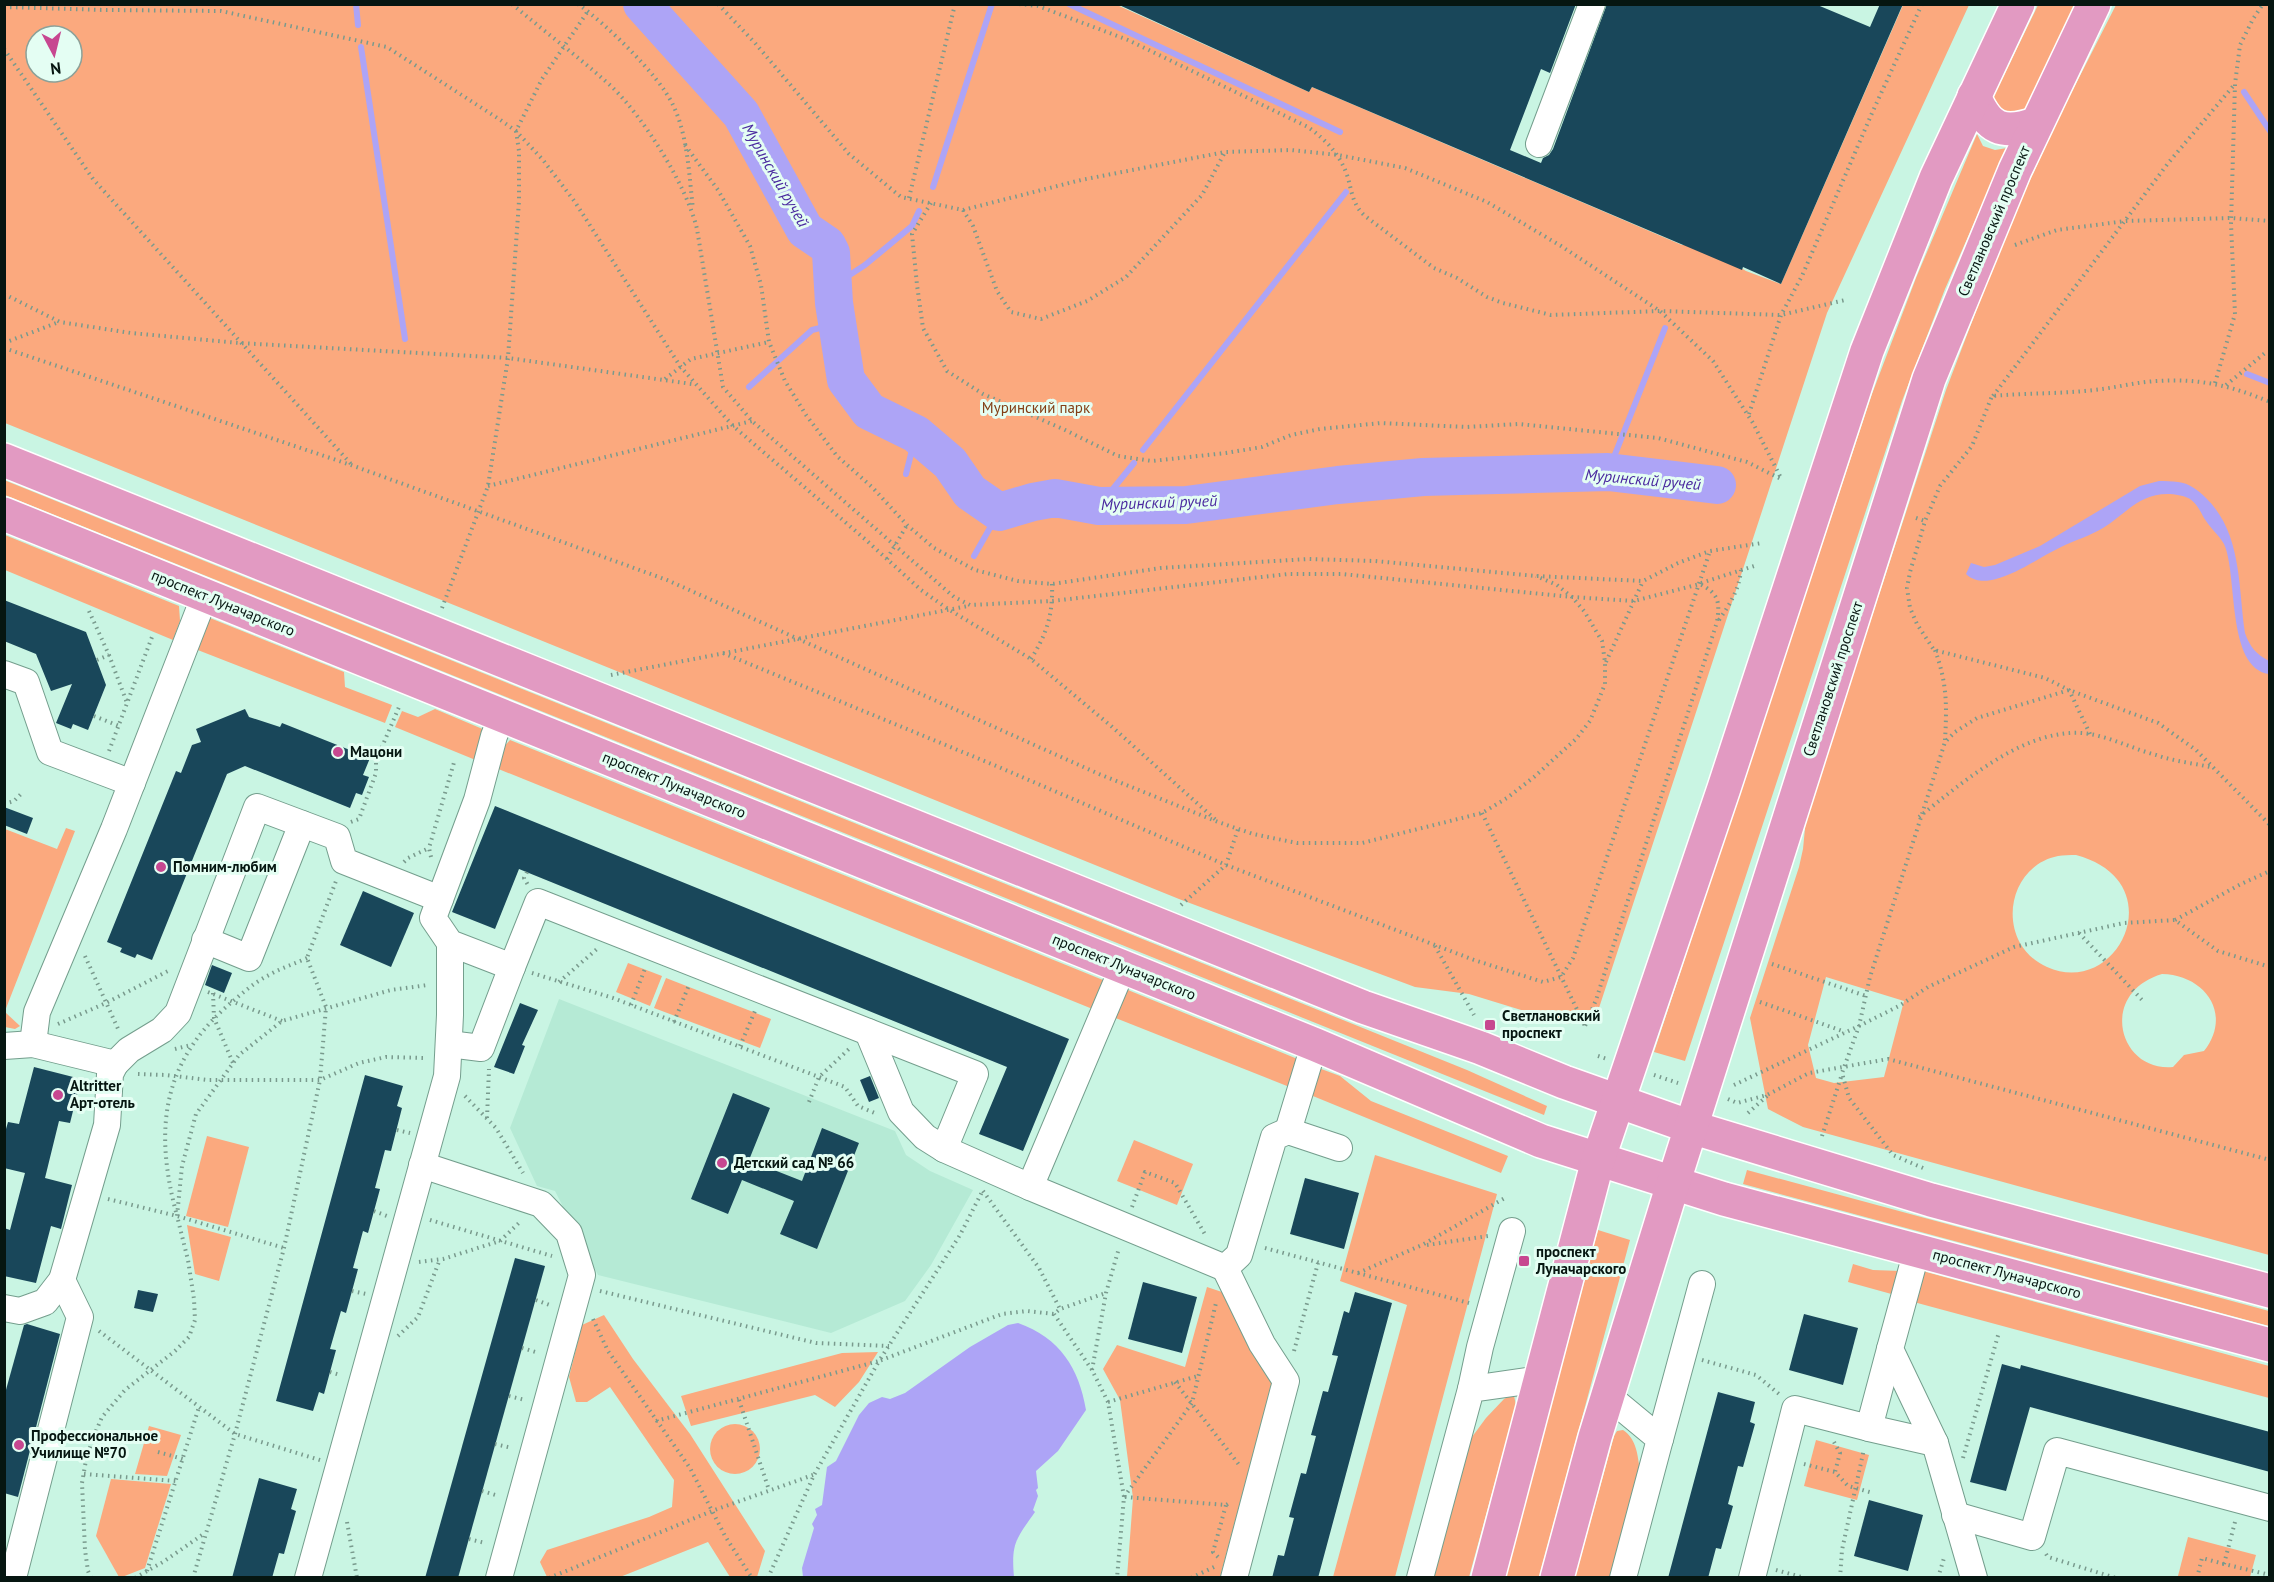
<svg xmlns="http://www.w3.org/2000/svg" width="2274" height="1582" viewBox="0 0 2274 1582" font-family="'PT Sans',sans-serif">
  <style>
    .built { fill: #b5ead5 }
    .green { fill: #fba97e; fill-rule: evenodd }
    .water { fill: #ada4f6 }
    .lines { fill: none; stroke-linecap: round; stroke-linejoin: round }
    .stream { stroke: #ada4f6; stroke-width: 6 }
    .river { stroke: #ada4f6; stroke-width: 38 }
    .building { fill: #19475a }
    .minor-casing { stroke: #749e8d; stroke-width: 28 }
    .major-casing { stroke: #fff; stroke-width: 36 }
    .path { stroke: #799a8d; stroke-width: 4; stroke-dasharray: 1.5 4.5; stroke-linecap: butt }
    .minor { stroke: #fff; stroke-width: 26 }
    .major { stroke: #e29ac2; stroke-width: 33 }
    .poi-dot { fill: #c74790; stroke: #e4fef3; stroke-width: 2 }
    .labels { text-anchor: middle; stroke-width: 6; stroke-linejoin: round; paint-order: stroke }
    .street-label { font-size: 15px; fill: #061611; stroke: #e4fef3 }
    .park-label { font-size: 15px; fill: #823f15; stroke: #e4fef3 }
    .poi-label { font-size: 15px; font-weight: bold; fill: #061611; stroke: #e4fef3; text-anchor: start }
    .water-label { font-size: 16px; font-style: italic; fill: #4a299f; stroke: #e4fef3 }
  </style>
  <rect width="100%" height="100%" fill="#c9f5e3"/>
  <polygon class="built" points="559,999 895,1131 906,1155 930,1171 973,1190 931,1265 905,1301 831,1333 598,1275 555,1191 537,1186 510,1128"/>
  <g class="green">
    <path d="M5 5H1117L1309 92 1312 87 1682 245H1703L1746 271 1781 284 1903 5H1969L1827 313 1598 1011 1567 1024 1469 994 1415 987 1179 899 5 423ZM36 36H72V72H36Z"/>
    <polygon points="2038,5 2078,5 2022,115 1996,113 1992,100"/>
    <path d="M2116 5H2269V1255L1803 1127 1768 1109 1750 1018 1799 867 1803 849 1806 818 1946 390 2005 235 2058 119ZM2076 855C2174 881 2119 999 2047 967 2036 962 2026 954 2020 943 2002 910 2018 864 2058 856 2063 855 2070 855 2076 855ZM2162 974C2205 975 2233 1014 2204 1051L2184 1055 2173 1067C2118 1072 2098 993 2162 974ZM1826 977 1904 1001 1884 1077 1834 1083 1816 1078 1808 1045Z"/>
    <polygon points="1977,134 1983,146 1995,150 2007,148 1945,289 1902,401 1685,1061 1654,1052 1872,394 1916,278"/>
    <polygon points="4,480 1467,1070 1547,1106 1544,1115 5,495"/>
    <polygon points="5,535 179,606 180,621 173,640 5,570"/>
    <polygon points="210,618 344,672 345,687 392,705 385,723 190,647"/>
    <polygon points="435,709 485,730 478,761 395,727 402,711 418,717"/>
    <polygon points="510,740 1103,980 1101,994 1095,1010 496,768 501,750"/>
    <polygon points="66,828 75,831 5,1011 5,829 57,849"/>
    <polygon points="628,963 662,976 650,1006 616,992"/>
    <polygon points="666,978 771,1019 760,1048 654,1008"/>
    <polygon points="1123,988 1300,1060 1292,1088 1108,1015"/>
    <polygon points="4,1012 5,1012 20,1026 15,1029 5,1027"/>
    <polygon points="1316,1067 1340,1076 1371,1101 1508,1156 1501,1173 1308,1094"/>
    <polygon points="207,1136 249,1147 228,1227 186,1216"/>
    <polygon points="1134,1140 1193,1164 1177,1205 1117,1181"/>
    <polygon points="1375,1155 1497,1194 1395,1577 1333,1577 1407,1305 1340,1281"/>
    <polygon points="1747,1170 2269,1311 2269,1326 1743,1184"/>
    <polygon points="187,1225 231,1237 219,1281 195,1274"/>
    <polygon points="1598,1230 1630,1240 1539,1577 1505,1578"/>
    <polygon points="1853,1264 1873,1270 1901,1271 1895,1295 1848,1282"/>
    <polygon points="1919,1270 2269,1366 2269,1398 1910,1301"/>
    <polygon points="1207,1287 1222,1292 1272,1383 1220,1577 1127,1577 1133,1498 1120,1400 1103,1369 1117,1345 1185,1367"/>
    <polygon points="604,1315 633,1359 690,1434 765,1551 757,1577 730,1577 708,1542 620,1577 547,1577 540,1562 547,1550 649,1517 672,1507 674,1480 610,1387 587,1402 576,1402 569,1377 582,1325"/>
    <polygon points="878,1352 859,1382 835,1407 815,1395 691,1426 681,1396 842,1353"/>
    <polygon points="1510,1396 1514,1396 1516,1405 1469,1577 1432,1578 1464,1458 1472,1437 1486,1418 1504,1399"/>
    <circle cx="735" cy="1449" r="25"/>
    <polygon points="149,1426 181,1435 167,1476 135,1474"/>
    <path d="M1623 1430C1637 1439 1638 1457 1640 1472L1611 1577 1575 1578 1614 1436 1617 1431Z"/>
    <polygon points="1816,1440 1869,1455 1857,1500 1804,1486"/>
    <polygon points="111,1479 171,1484 145,1568 122,1577 119,1577 96,1536"/>
    <polygon points="2188,1537 2256,1555 2250,1577 2178,1576"/>
  </g>
  <g class="water">
    <path d="M2159 481C2165 481 2172 481 2178 482 2189 483 2198 490 2206 498 2242 533 2238 586 2245 633 2250 647 2256 654 2269 661V674C2226 668 2238 574 2224 544 2219 535 2210 528 2204 518 2195 501 2192 496 2170 494 2139 493 2126 514 2103 528 2090 536 2075 540 2061 547 2040 557 2019 573 1996 579 1986 582 1974 582 1966 574L1971 563 1984 567 1995 565 2040 546 2140 486Z"/>
    <path d="M1018 1323C1060 1338 1079 1368 1086 1410L1058 1451 1036 1471 1038 1488 1036 1490 1038 1496 1033 1510 1035 1512C1016 1539 1011 1543 1014 1577H803L802 1568 814 1528 812 1524 817 1515 815 1509 822 1505 827 1467 836 1461 859 1415 869 1403 882 1397 890 1399 905 1393 970 1347 1008 1325Z"/>
  </g>
  <g class="lines">
    <g class="stream">
      <polyline points="356,4 358,25"/>
      <polyline points="1069,4 1340,132"/>
      <polyline points="361,47 405,339"/>
      <polyline points="2244,92 2270,131"/>
      <polyline points="933,187 992,4"/>
      <polyline points="832,280 845,278 865,265 912,226 919,211"/>
      <polyline points="2247,374 2270,383"/>
      <polyline points="749,387 812,330 836,324"/>
      <polyline points="1143,450 1346,192"/>
      <polyline points="1608,472 1665,328"/>
      <polyline points="906,474 916,434"/>
      <polyline points="1099,506 1134,463"/>
      <polyline points="974,556 999,512"/>
    </g>
    <polyline class="river" points="642,4 741,114 805,230 827,245 831,253 834,303 846,380 869,411 916,434 950,463 970,492 999,512 1033,502 1055,498 1099,506 1186,505 1338,485 1423,477 1608,472 1717,485"/>
  </g>
  <g class="building">
    <polygon points="1117,4 1576,4 1550,73 1541,69 1510,150 1541,163 1543,158 1549,155 1553,149 1607,4 1815,4 1870,27 1880,4 1903,4 1781,284 1743,267 1742,270 1312,87 1309,92"/>
    <polygon points="4,600 86,632 106,685 88,730 73,724 71,729 56,723 72,684 51,691 36,654 4,641"/>
    <polygon points="245,709 249,717 280,727 282,723 370,758 363,775 369,777 362,795 356,793 350,808 245,766 227,774 152,960 137,954 135,958 120,952 122,948 107,942 176,771 181,773 192,745 201,742 196,729"/>
    <polygon points="495,806 1069,1039 1023,1151 979,1134 1007,1067 519,869 495,929 452,912"/>
    <polygon points="4,807 33,818 27,834 4,825"/>
    <polygon points="363,891 414,913 391,967 340,945"/>
    <polygon points="212,965 232,973 224,993 205,985"/>
    <polygon points="520,1003 538,1010 522,1045 525,1046 514,1074 494,1067"/>
    <polygon points="34,1067 81,1079 70,1123 59,1121 45,1178 72,1185 61,1229 51,1226 36,1283 4,1276 4,1228 10,1230 25,1173 4,1168 4,1136 8,1122 19,1124"/>
    <polygon points="365,1075 403,1086 397,1106 402,1108 391,1151 385,1150 375,1188 380,1189 368,1233 363,1231 353,1268 358,1269 346,1313 341,1311 330,1349 336,1350 324,1394 319,1392 313,1411 276,1401"/>
    <polygon points="870,1076 879,1098 869,1102 860,1080"/>
    <polygon points="733,1093 770,1108 749,1160 802,1181 822,1128 859,1143 817,1249 780,1234 794,1201 742,1180 728,1214 691,1199"/>
    <polygon points="1305,1178 1359,1193 1344,1249 1290,1234"/>
    <polygon points="515,1258 545,1266 458,1578 425,1578"/>
    <polygon points="1143,1282 1197,1297 1182,1353 1128,1339"/>
    <polygon points="138,1290 158,1294 153,1312 134,1308"/>
    <polygon points="1355,1292 1392,1303 1318,1578 1272,1578 1278,1555 1284,1556 1294,1518 1289,1517 1301,1473 1306,1474 1316,1436 1311,1435 1323,1391 1328,1392 1338,1356 1332,1355 1344,1311 1349,1313"/>
    <polygon points="1804,1314 1858,1328 1843,1385 1789,1370"/>
    <polygon points="27,1324 60,1334 18,1497 4,1493 4,1397 24,1325"/>
    <polygon points="2002,1364 2020,1369 2021,1365 2270,1432 2270,1472 2030,1407 2006,1491 1970,1482"/>
    <polygon points="1718,1392 1755,1402 1750,1422 1755,1424 1743,1467 1738,1466 1728,1504 1733,1506 1721,1549 1716,1548 1708,1578 1668,1578"/>
    <polygon points="259,1478 297,1489 291,1509 296,1511 284,1554 279,1553 272,1578 232,1578"/>
    <polygon points="1869,1500 1923,1515 1908,1571 1854,1556"/>
  </g>
  <g class="lines">
    <g class="minor-casing">
      <g id="minor">
        <polyline points="1539,144 1592,4"/>
        <polyline points="4,674 26,682 50,752 132,783"/>
        <polyline points="502,716 494,736 477,800 433,918 450,943 512,967 538,902 975,1074 944,1149"/>
        <polyline points="205,940 249,958 302,824"/>
        <polyline points="868,1032 901,1112 925,1137 944,1149 1030,1187 1123,967"/>
        <polyline points="33,1044 37,1012 114,829 205,595"/>
        <polyline points="449,1044 481,1048 512,967"/>
        <polyline points="4,1046 33,1044 115,1064 110,1074 107,1125 62,1280 45,1302 20,1311 4,1308"/>
        <polyline points="115,1064 129,1050 162,1030 178,1013 257,807 337,837 344,861 440,899"/>
        <polyline points="1288,1131 1309,1062 1316,1045"/>
        <polyline points="422,1165 541,1204 569,1233 582,1275 499,1578"/>
        <polyline points="1030,1187 1225,1268 1239,1255 1274,1137 1288,1131 1339,1148"/>
        <polyline points="1917,1250 1890,1349 1935,1443 1974,1578"/>
        <polyline points="1225,1268 1262,1344 1286,1381 1234,1578"/>
        <polyline points="1471,1389 1480,1347 1512,1231"/>
        <polyline points="1608,1396 1660,1439 1623,1578"/>
        <polyline points="1869,1428 1935,1443"/>
        <polyline points="1660,1439 1702,1284"/>
        <polyline points="1955,1515 2032,1537 2057,1451 2270,1508"/>
        <polyline points="13,1578 80,1317 62,1280"/>
        <polyline points="308,1578 447,1076 450,1015 450,943"/>
        <polyline points="1420,1578 1471,1389 1541,1379"/>
        <polyline points="1752,1578 1795,1409 1869,1428 1890,1349"/>
      </g>
    </g>
    <g class="major-casing">
      <g id="major">
        <path d="M1974 96C1988 129 2002 135 2036 124"/>
        <polyline points="4,460 1363,1007 1481,1048 1564,1082 1691,1127 1931,1200 2270,1291"/>
        <polyline points="4,514 1316,1045 1541,1141 1724,1199 2270,1345"/>
        <polyline points="1488,1578 1598,1160 1724,788 1867,351 1936,178 2018,4"/>
        <polyline points="1557,1578 1595,1437 1673,1184 1929,379 2015,170 2094,4"/>
      </g>
    </g>
    <g class="path">
      <path d="M512 4C545 32 580 58 612 87 644 118 687 186 697 229L723 387 752 421 954 597 970 605 1052 601 1288 574H1342L1572 597 1634 601 1700 584C1719 594 1720 602 1717 622L1596 1000 1585 1026"/>
      <path d="M578 4C606 24 659 75 673 105 688 136 689 175 693 209"/>
      <polyline points="718,4 755,43 849,154 901,197 963,210 1081,180 1225,152 1291,150 1338,155 1405,168 1487,202 1561,246 1660,311 1713,361 1753,423 1782,480"/>
      <path d="M1019 4 1038 6 1128 40 1308 127C1326 140 1341 155 1348 178 1352 193 1353 205 1365 216L1434 268 1457 278 1487 297 1503 303 1551 315 1660 311 1781 315 1845 300"/>
      <polyline points="4,7 105,10 221,11 387,47 499,119 516,131 543,160 575,202 680,366 733,426 866,540 921,590 948,609 1031,659 1111,726 1216,820"/>
      <polyline points="4,49 93,179 351,464"/>
      <polyline points="685,145 718,190 750,246 761,285 769,342 785,381 806,415 837,456 873,488 907,525 934,548 975,570 1018,581 1052,584 1161,568 1308,559 1375,561 1536,576 1643,581 1678,563 1710,551 1762,543"/>
      <polyline points="909,198 955,4"/>
      <polyline points="931,203 912,234 917,285 923,328 947,371 983,394 1063,429 1118,456 1152,461 1226,453 1262,447 1291,435 1320,429 1381,423 1466,427 1519,424 1658,438 1747,462 1781,479"/>
      <polyline points="963,210 973,226 997,291 1011,312 1041,319 1087,301 1126,277 1202,195 1225,152"/>
      <polyline points="2015,245 2057,230 2126,221 2231,218 2270,221"/>
      <polyline points="4,294 60,322 131,333 239,343 508,358 692,384"/>
      <polyline points="4,343 59,322"/>
      <polyline points="4,348 351,465 667,580 1099,774 1218,822 1253,834 1297,843 1362,843 1482,813 1507,798 1534,777 1576,739 1590,721 1605,684 1605,662 1602,641 1584,611 1572,597 1557,585 1536,576"/>
      <polyline points="665,379 691,359 769,342"/>
      <polyline points="2215,383 2235,314 2231,224 2235,84 2240,45 2253,19 2263,4"/>
      <polyline points="2226,385 2265,353"/>
      <polyline points="1993,396 2169,162 2235,84"/>
      <polyline points="1749,414 1781,315 1802,276 1872,113 1922,4"/>
      <polyline points="488,486 752,421"/>
      <polyline points="1916,518 1925,521"/>
      <polyline points="887,559 907,525"/>
      <polyline points="1701,583 1754,566"/>
      <polyline points="442,608 488,486 508,358 519,201 519,151 516,131 542,79 588,11"/>
      <polyline points="89,611 109,655 127,703"/>
      <path d="M1719 620C1730 604 1739 590 1741 570"/>
      <path d="M1935 650C1947 683 1947 705 1945 740"/>
      <polyline points="723,653 994,765 1226,865 1474,960 1543,982 1561,977 1573,958 1710,551"/>
      <path d="M1031 659C1047 633 1053 615 1052 584"/>
      <polyline points="97,660 109,655"/>
      <polyline points="1606,662 1643,581"/>
      <polyline points="611,675 968,606"/>
      <polyline points="94,716 119,726"/>
      <path d="M2090 734 2069 690 2045 678 1934 650 1917 624 1910 608 1907 588 1910 572 1925 521 1940 486 1972 446 1992 396C2026 393 2060 394 2094 390 2115 388 2136 382 2158 381 2199 378 2232 386 2270 402"/>
      <polyline points="109,751 152,637"/>
      <polyline points="4,804 14,801 21,794"/>
      <polyline points="1482,813 1585,1026"/>
      <path d="M1919 817C1963 782 2029 724 2090 734 2112 738 2134 749 2156 755 2173 761 2192 763 2210 767"/>
      <polyline points="351,822 359,819 376,773 376,761 399,707"/>
      <polyline points="431,857 429,848 455,759"/>
      <polyline points="404,862 408,858 429,848"/>
      <polyline points="527,872 524,878 528,885"/>
      <polyline points="1181,905 1226,865 1238,829"/>
      <polyline points="2175,920 2241,884 2270,871"/>
      <polyline points="2079,933 2144,1002"/>
      <polyline points="1435,946 1474,1015"/>
      <polyline points="85,956 119,1031"/>
      <polyline points="1772,964 1866,996"/>
      <polyline points="532,973 613,998 845,1087 858,1106 877,1114"/>
      <polyline points="559,982 597,949"/>
      <polyline points="208,992 282,1021"/>
      <polyline points="213,993 214,1018 233,1063"/>
      <polyline points="1760,1002 1845,1032"/>
      <polyline points="631,1005 646,966"/>
      <polyline points="674,1022 689,985"/>
      <polyline points="58,1024 106,1003 170,970"/>
      <polyline points="740,1046 755,1011"/>
      <polyline points="175,1049 191,1045"/>
      <polyline points="1598,1056 1607,1059"/>
      <polyline points="138,1074 166,1075 208,1080 320,1080 359,1063 386,1057 426,1058"/>
      <polyline points="1654,1075 1678,1083"/>
      <polyline points="1734,1085 1859,1026 1899,1006 1928,987 2014,947 2124,923 2175,920 2218,951 2270,967"/>
      <polyline points="465,1096 496,1128 523,1173"/>
      <polyline points="1728,1099 1737,1103 1767,1095 1809,1073 1888,1059 2270,1160"/>
      <polyline points="809,1102 819,1077 849,1049"/>
      <polyline points="1748,1113 1767,1096"/>
      <polyline points="487,1118 489,1069"/>
      <polyline points="397,1130 410,1133"/>
      <polyline points="1822,1136 1842,1074"/>
      <polyline points="1923,1168 1893,1155 1849,1098 1842,1073 1859,1026 1870,977 1945,742 1955,732 1977,718 2069,690 2158,723 2196,750 2270,825"/>
      <polyline points="983,1191 1039,1268 1060,1309"/>
      <polyline points="108,1199 177,1216 284,1248"/>
      <polyline points="1132,1207 1145,1172 1175,1183 1206,1236"/>
      <polyline points="374,1211 387,1216"/>
      <path d="M176 1212C155 1132 161 1066 225 1008 239 996 253 983 269 975 281 968 294 964 307 958"/>
      <polyline points="430,1220 552,1256"/>
      <polyline points="1427,1245 1488,1236"/>
      <polyline points="1265,1248 1469,1303"/>
      <polyline points="419,1262 443,1259 500,1241 521,1221"/>
      <polyline points="1358,1273 1422,1245 1505,1198"/>
      <polyline points="352,1291 366,1294"/>
      <polyline points="600,1291 816,1343 889,1346"/>
      <polyline points="536,1300 552,1306"/>
      <polyline points="1054,1314 1092,1370 1108,1402 1124,1497 1117,1578"/>
      <polyline points="593,1319 608,1351 690,1468 725,1536 752,1578"/>
      <polyline points="99,1331 235,1434 320,1460"/>
      <polyline points="398,1336 418,1317 440,1259"/>
      <polyline points="522,1348 539,1353"/>
      <polyline points="1294,1351 1318,1263"/>
      <polyline points="1702,1360 1756,1375 1779,1394"/>
      <polyline points="1092,1370 1106,1293 1119,1248"/>
      <polyline points="330,1372 340,1375"/>
      <polyline points="1175,1382 1240,1466"/>
      <polyline points="509,1396 525,1400"/>
      <polyline points="739,1400 769,1490"/>
      <polyline points="1108,1402 1198,1376"/>
      <polyline points="656,1421 879,1361 960,1235 983,1190"/>
      <polyline points="1834,1442 1840,1453 1835,1472"/>
      <polyline points="495,1444 512,1448"/>
      <polyline points="158,1452 183,1459"/>
      <polyline points="1963,1458 1999,1332"/>
      <polyline points="1804,1464 1835,1472 1848,1486 1873,1493"/>
      <polyline points="84,1474 176,1481"/>
      <polyline points="482,1491 499,1496"/>
      <polyline points="1124,1497 1192,1403 1216,1303"/>
      <polyline points="1125,1497 1226,1505 1231,1502"/>
      <polyline points="347,1522 357,1578"/>
      <polyline points="2235,1522 2224,1564 2270,1575"/>
      <polyline points="469,1539 485,1543"/>
      <polyline points="2046,1554 2048,1557 2116,1578"/>
      <polyline points="1218,1557 1213,1552 1226,1505"/>
      <polyline points="1776,1570 1805,1578"/>
      <polyline points="147,1571 199,1407"/>
      <polyline points="91,1578 88,1571 85,1550 82,1483 86,1460 93,1438 102,1417 125,1390 175,1351 189,1337 195,1320 194,1299 188,1260 177,1216 182,1166 196,1114 239,1055 282,1021 391,990 428,985"/>
      <polyline points="135,1578 163,1562 205,1533"/>
      <polyline points="193,1578 235,1434 284,1248 320,1080 326,1007 307,958 336,881"/>
      <polyline points="549,1578 712,1511 813,1475"/>
      <polyline points="768,1578 814,1475 879,1361 1002,1314 1027,1311 1054,1314 1060,1309 1106,1293"/>
      <polyline points="1191,1578 1214,1567"/>
      <polyline points="1840,1578 1842,1550 1864,1449"/>
      <polyline points="1938,1578 1944,1558"/>
      <polyline points="2197,1578 2202,1558 2224,1564"/>
    </g>
    <use href="#minor" class="minor"/>
    <use href="#major" class="major"/>
  </g>
  <g class="poi-dot">
    <circle cx="338" cy="752" r="6"/>
    <circle cx="161" cy="867" r="6"/>
    <rect x="1484" y="1019" width="12" height="12" rx="3"/>
    <circle cx="58" cy="1095" r="6"/>
    <circle cx="722" cy="1163" r="6"/>
    <rect x="1518" y="1255" width="12" height="12" rx="3"/>
    <circle cx="19" cy="1445" r="6"/>
  </g>
  <g class="labels">
    <g class="street-label">
      <text transform="translate(1994 221) rotate(-67)" y="5">Светлановский проспект</text>
      <text transform="translate(223 603) rotate(22)" y="5">проспект Луначарского</text>
      <text transform="translate(1833 679) rotate(-72)" y="5">Светлановский проспект</text>
      <text transform="translate(674 785) rotate(22)" y="5">проспект Луначарского</text>
      <text transform="translate(1124 967) rotate(22)" y="5">проспект Луначарского</text>
      <text transform="translate(2007 1274) rotate(15)" y="5">проспект Луначарского</text>
    </g>
    <g class="park-label">
      <text x="1036" y="413">Муринский парк</text>
    </g>
    <g class="poi-label">
      <text x="350" y="757">Мацони</text>
      <text x="173" y="872">Помним-любим</text>
      <text x="1502" y="1021">Светлановский<tspan x="1502" dy="17">проспект</tspan></text>
      <text x="70" y="1091">Altritter<tspan x="70" dy="17">Арт-отель</tspan></text>
      <text x="734" y="1168">Детский сад № 66</text>
      <text x="1536" y="1257">проспект<tspan x="1536" dy="17">Луначарского</tspan></text>
      <text x="31" y="1441">Профессиональное<tspan x="31" dy="17">Училище №70</tspan></text>
    </g>
    <g class="water-label">
      <text transform="translate(776 175) rotate(60)" y="6">Муринский ручей</text>
      <text transform="translate(1643 479) rotate(5)" y="6">Муринский ручей</text>
      <text transform="translate(1159 502) rotate(-2)" y="6">Муринский ручей</text>
    </g>
  </g>
  <rect width="2274" height="1582" fill="none" stroke="#061611" stroke-width="12"/>
  <g transform="translate(54 54) rotate(173)"><circle r="28" fill="#e4fef3" stroke="#8ba199" stroke-width="1.5"/>
  <path d="M0-4.5L10 22L0 15L-10 22Z" fill="#c74790"/>
  <text y="-9" font-size="16" font-weight="bold" text-anchor="middle" fill="#061611">N</text>
  </g>
</svg>
